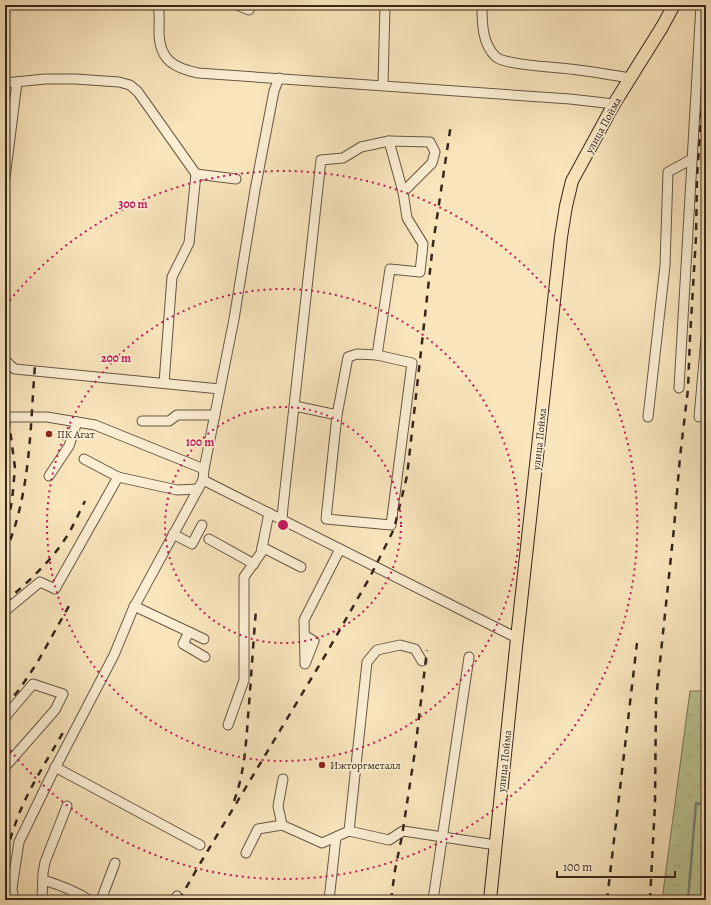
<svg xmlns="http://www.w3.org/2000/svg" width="711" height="905" viewBox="0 0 711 905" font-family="Alegreya,serif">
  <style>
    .grass { fill: url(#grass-tufts); stroke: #787657 }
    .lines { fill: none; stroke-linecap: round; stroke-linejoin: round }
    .stream { stroke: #78807c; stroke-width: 2.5 }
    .minor-casing { stroke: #675643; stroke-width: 11 }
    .major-casing { stroke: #36271b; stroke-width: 14 }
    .minor { stroke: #fbeed3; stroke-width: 9 }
    .major { stroke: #f9e5bc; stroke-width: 12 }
    .rail { stroke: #36271b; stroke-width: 2.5; stroke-dasharray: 7 7; stroke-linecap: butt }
    .ring { fill: none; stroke: #c2185b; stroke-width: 2; stroke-dasharray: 2 4 }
    .poi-dot { fill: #8f2418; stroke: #fbeed3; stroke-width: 1.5 }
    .labels { text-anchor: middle; stroke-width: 3.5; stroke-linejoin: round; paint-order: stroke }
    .street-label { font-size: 11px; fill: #36271b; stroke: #fbeed3 }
    .poi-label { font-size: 11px; fill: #36271b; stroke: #fbeed3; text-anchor: start }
    .centre { fill: #c2185b; stroke: #fbeed3; stroke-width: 2 }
    .ring-label { font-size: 12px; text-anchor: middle; font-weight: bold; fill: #c2185b; stroke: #fbeed3; stroke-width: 3.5; stroke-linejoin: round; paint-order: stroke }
  </style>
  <defs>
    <pattern id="grass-tufts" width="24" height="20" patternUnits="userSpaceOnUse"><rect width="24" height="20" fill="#bbc593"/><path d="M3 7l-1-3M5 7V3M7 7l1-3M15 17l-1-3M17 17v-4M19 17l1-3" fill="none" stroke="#a1a97e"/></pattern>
  </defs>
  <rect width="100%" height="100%" fill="#f9e5bc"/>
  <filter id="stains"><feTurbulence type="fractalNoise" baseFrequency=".005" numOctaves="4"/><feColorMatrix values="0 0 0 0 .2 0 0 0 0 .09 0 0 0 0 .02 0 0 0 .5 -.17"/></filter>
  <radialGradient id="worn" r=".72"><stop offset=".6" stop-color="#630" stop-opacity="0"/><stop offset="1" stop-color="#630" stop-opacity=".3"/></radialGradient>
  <polygon class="grass" points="690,691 706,691 706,900 662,900"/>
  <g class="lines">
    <polyline class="stream" points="688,900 696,803 706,805"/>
    <g class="minor-casing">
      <g id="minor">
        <path d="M158 5C160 15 159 24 159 34 160 60 174 68 198 73L570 99 614 104"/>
        <polyline points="237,5 249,10"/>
        <path d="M482 5C482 23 482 44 496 57 507 66 561 67 578 70 595 72 612 75 630 78"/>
        <polyline points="279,78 274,91 255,190 234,319 204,469 203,480 517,638"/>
        <polyline points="5,83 45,79 75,79 119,82 130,85 138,92 196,174"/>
        <polyline points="383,85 385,5"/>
        <polyline points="389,141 403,192"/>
        <polyline points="5,178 17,82"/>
        <polyline points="5,360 11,366 15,369 220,389"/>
        <polyline points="164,383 172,277 189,243 196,174 236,179"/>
        <polyline points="679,388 701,5"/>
        <polyline points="337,415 326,519 391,525 412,363 377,355"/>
        <polyline points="5,417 47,417 95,425 204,469"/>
        <polyline points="648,417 665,266 668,172 692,159"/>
        <polyline points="699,417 706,339"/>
        <polyline points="142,421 169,421 177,415 215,415"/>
        <polyline points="84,459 118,477"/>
        <polyline points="49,476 69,446 77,422"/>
        <polyline points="282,520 283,507 321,160 343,158 361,147 389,141 430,142 435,152 432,163 403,192 407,218 423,244 420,272 390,269 377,355 357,354 348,357 337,415 295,406"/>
        <polyline points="173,534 192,544 202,525"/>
        <polyline points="209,539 254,564"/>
        <polyline points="262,547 301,567"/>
        <polyline points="134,606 204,639"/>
        <polyline points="5,611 40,582 55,589 118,477 177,490 198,489"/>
        <polyline points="189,632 183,644 205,657"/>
        <polyline points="304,635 314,641 305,664 304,620 340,549"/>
        <polyline points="422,661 415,649 400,645 377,650 367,662 349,831 389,840 403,831 496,845"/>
        <polyline points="5,717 33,684 63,694 55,710 5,767"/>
        <polyline points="228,725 244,680 244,577 261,553 269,513"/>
        <polyline points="55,767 200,845"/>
        <polyline points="282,825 278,806 283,779"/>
        <polyline points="246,853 258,829 282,825 322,843 349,831"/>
        <path d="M43 880C60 885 74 890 89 900"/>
        <polyline points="14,900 12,889 13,881 19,842 51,776 114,655 133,609 203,480"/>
        <polyline points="42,900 43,873 45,862 67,806"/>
        <polyline points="101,900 115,863"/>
        <polyline points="175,900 177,896"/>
        <polyline points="329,900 336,837"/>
        <polyline points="433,900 469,657"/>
      </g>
    </g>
    <g class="major-casing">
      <polyline id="major" points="490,900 517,638 561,237 566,206 572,181 614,104 662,27 674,5"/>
    </g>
    <use href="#minor" class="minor"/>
    <use href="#major" class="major"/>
    <g class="rail">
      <polyline points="5,31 7,5"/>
      <polyline points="5,406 9,422 15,468 12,501 5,534"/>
      <path d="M5 553C31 494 30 428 35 365"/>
      <path d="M5 602C29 581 54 559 70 531 75 522 80 511 85 501"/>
      <polyline points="5,706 19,690 37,663 70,604"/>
      <path d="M234 801C244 775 246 745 248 717 251 681 253 645 256 610"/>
      <path d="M5 867C7 854 9 840 14 828 25 793 47 761 65 729"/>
      <polyline points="5,889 8,900"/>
      <polyline points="179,900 201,862 326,654 370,577 394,529 407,476 433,244 451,124"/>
      <polyline points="391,900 395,870 402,836 415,751 427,650"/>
      <polyline points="607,900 637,643"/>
      <polyline points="650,900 655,804 656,700 674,528 680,457 688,389 690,338 696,237 697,178 704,75 706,23"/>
    </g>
  </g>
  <g class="ring">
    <circle cx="283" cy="525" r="118"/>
    <circle cx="283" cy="525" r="236"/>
    <path d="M6 305A354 354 0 1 1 6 745"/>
  </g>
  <g class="poi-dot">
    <circle cx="49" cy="434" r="4"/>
    <circle cx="322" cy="765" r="4"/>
  </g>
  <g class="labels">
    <g class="street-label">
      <text transform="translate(603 125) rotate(-61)" y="4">улица Пойма</text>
      <text transform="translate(539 439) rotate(-84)" y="4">улица Пойма</text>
      <text transform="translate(504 761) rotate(-84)" y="4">улица Пойма</text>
    </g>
    <g class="poi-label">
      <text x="57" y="438">ПК Агат</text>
      <text x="330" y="769">Ижторгметалл</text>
    </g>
  </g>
  <circle cx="283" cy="525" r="6" class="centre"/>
  <g class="ring-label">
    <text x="133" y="208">300 m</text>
    <text x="116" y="362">200 m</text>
    <text x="200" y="446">100 m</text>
  </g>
  <rect width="711" height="905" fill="none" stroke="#f9e5bc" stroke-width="20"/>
  <rect x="6" y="6" width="699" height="893" fill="none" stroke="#36271b" stroke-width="2"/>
  <rect x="10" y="10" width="691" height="885" fill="none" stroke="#36271b"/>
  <path d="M557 871v6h118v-6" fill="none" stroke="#36271b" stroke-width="2"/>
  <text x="563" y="871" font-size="12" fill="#36271b" stroke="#fbeed3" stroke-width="3" paint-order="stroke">100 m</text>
  <rect width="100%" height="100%" filter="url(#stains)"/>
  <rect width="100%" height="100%" fill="url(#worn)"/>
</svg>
